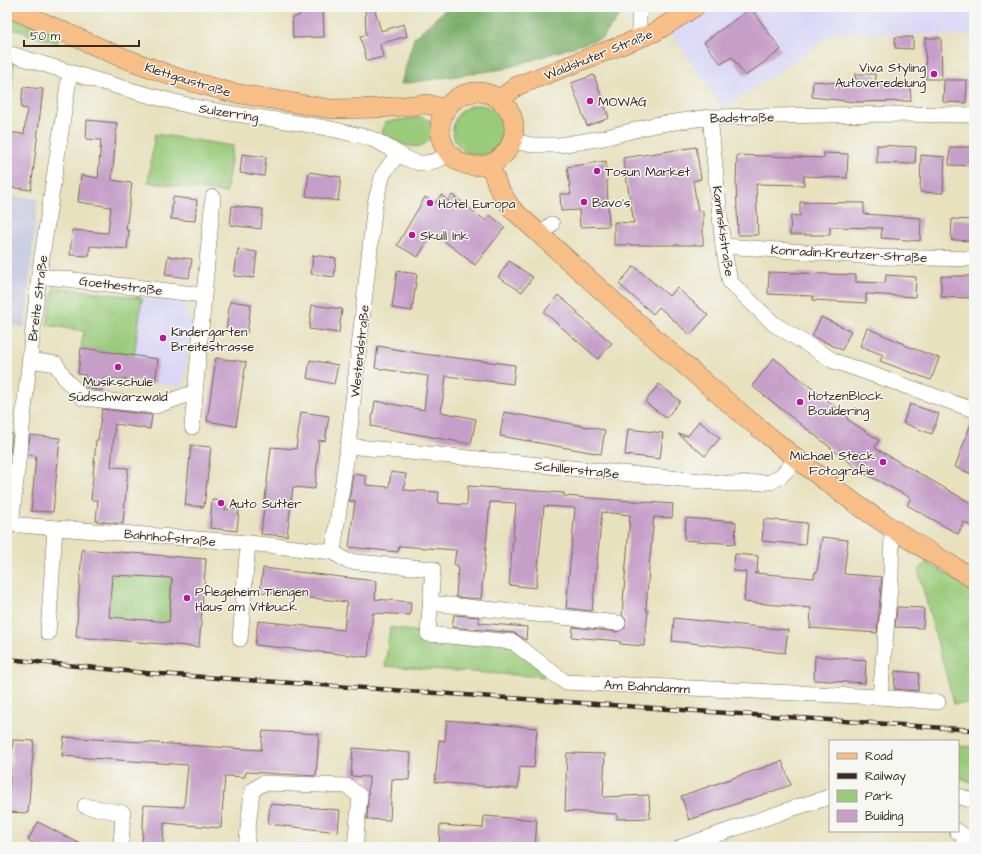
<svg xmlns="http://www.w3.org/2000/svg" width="981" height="854" viewBox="0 0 981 854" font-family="'Architects Daughter',sans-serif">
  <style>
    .built { fill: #d9d7f7 }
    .industrial { fill: #c0c2dd }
    .green { fill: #9acb7a; stroke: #6a7a4c }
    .forest { fill: #7baf6a; stroke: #5b6c44 }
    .building { fill: #c69fc9; fill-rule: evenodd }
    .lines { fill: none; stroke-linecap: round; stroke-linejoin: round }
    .minor-casing { stroke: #776a56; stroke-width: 16 }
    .major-casing { stroke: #776a56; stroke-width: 20 }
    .minor { stroke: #fff; stroke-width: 15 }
    .major { stroke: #f7be87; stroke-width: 19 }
    .rail-casing { stroke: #3b2a1e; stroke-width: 4.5 }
    .rail { stroke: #f6f6f2; stroke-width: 3; stroke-dasharray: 9; stroke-linecap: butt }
    .poi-dot { fill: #b5179e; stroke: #f6f6f2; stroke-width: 1.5 }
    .labels { text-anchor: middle; stroke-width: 3; stroke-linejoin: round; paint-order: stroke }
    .street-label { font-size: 13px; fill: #3b2a1e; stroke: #f6f6f2 }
    .poi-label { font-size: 13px; fill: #3b2a1e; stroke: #f6f6f2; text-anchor: start }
  </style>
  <rect width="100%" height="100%" fill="#f6f6f2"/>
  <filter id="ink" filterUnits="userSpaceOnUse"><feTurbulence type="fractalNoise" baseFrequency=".025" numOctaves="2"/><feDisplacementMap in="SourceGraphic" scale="8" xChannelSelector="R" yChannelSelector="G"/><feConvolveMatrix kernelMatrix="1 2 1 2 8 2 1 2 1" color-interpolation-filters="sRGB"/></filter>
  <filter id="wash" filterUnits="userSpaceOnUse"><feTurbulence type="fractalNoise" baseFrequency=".012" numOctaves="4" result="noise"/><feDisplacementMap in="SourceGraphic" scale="16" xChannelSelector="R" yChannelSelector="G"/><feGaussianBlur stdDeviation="0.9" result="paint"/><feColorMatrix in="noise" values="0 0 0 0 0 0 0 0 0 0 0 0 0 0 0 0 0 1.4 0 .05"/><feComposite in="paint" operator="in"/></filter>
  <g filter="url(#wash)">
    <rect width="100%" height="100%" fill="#e7e1be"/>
    <g class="built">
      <polygon points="652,7 974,7 974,36 834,33 724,109"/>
      <polygon points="142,298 188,304 186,318 192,319 183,387 155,383 158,359 134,356"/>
    </g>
    <polygon class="industrial" points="7,196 38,198 25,327 7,325"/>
    <g class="green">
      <polygon points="7,12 62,35 57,43 7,27"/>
      <polygon points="7,59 14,61 8,125 7,125"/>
      <circle cx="478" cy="130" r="25"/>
      <path d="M422 117 432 122 434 133C421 157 401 144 382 134L385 122Z"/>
      <polygon points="155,134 233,146 226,193 148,182"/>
      <polygon points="54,287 142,298 134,356 81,348 84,331 47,325"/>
      <polygon points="926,562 974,590 974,703 954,704 918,570"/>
      <path d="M112 567C137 578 146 579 172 572L169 627 109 623Z"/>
      <polygon points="390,627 428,634 513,642 543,665 544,677 385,666"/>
      <polygon points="958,746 974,747 974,783 958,777"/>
    </g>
    <polygon class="forest" points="448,7 627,7 602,38 503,69 401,84 414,38"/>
    <g id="blocks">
      <g class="building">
        <polygon points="299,7 323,7 324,37 293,38 292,17 299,16"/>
        <polygon points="365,7 374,7 381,31 404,24 407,36 380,44 383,57 367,61 360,36 366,35"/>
        <polygon points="751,8 781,50 745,76 732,57 721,64 704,42"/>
        <polygon points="895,37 913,37 913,49 895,48"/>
        <polygon points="925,38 941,38 942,79 926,79"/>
        <polygon points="855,74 875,74 876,82 910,82 911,101 855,102 812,97 813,81 855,84"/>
        <polygon points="594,75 609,118 587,126 571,83"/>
        <polygon points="944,80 967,80 966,103 943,102"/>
        <polygon points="23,87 43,89 31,190 7,187 7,132 24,134 27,109 21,108"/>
        <polygon points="87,120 117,123 112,180 132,183 126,230 129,230 127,249 90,246 89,256 70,255 72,230 108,233 111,207 78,202 81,175 98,178 101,140 86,139"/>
        <polygon points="877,145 916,147 915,164 877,163"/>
        <polygon points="696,147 701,179 693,181 698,211 703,211 703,245 614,245 614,222 634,223 623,158"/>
        <polygon points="950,147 974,147 974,166 949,165"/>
        <polygon points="824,153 848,154 847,178 804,176 804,185 756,184 758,235 738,235 736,183 737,155 824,158"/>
        <polygon points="242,154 266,157 264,176 240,173"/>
        <polygon points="921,155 945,157 943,193 920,192"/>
        <polygon points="606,161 609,226 580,227 579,210 561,211 560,194 571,194 567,167"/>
        <polygon points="309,172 341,177 338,201 306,196"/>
        <polygon points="441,195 448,201 452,195 486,221 490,215 505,227 475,265 433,232 418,257 397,245 425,197 435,203"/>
        <polygon points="173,197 197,200 195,221 171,219"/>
        <polygon points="800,202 864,203 864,214 921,218 920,241 881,238 882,228 830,227 830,235 790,235 791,215 800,216"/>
        <polygon points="232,206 263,209 261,229 230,225"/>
        <polygon points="952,219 974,220 974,241 951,240"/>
        <polygon points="238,249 257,252 254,278 234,276"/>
        <polygon points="313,255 336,258 334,277 311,274"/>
        <polygon points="168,256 192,259 189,278 165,275"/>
        <polygon points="509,261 533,277 522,292 498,277"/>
        <polygon points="634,266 669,296 677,288 708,315 690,335 659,307 653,314 619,284"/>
        <polygon points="397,271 417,274 412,311 392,308"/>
        <polygon points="769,272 856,275 856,282 885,283 886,275 916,277 915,297 866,294 866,303 813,300 813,296 768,294"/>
        <polygon points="941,276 974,276 974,298 941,297"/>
        <polygon points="558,295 578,312 577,314 612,343 598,359 544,312"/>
        <polygon points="230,301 251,304 247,333 226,330"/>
        <polygon points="312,305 342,309 339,333 309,329"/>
        <polygon points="821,317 851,331 842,350 812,336"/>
        <polygon points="867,328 904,344 904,345 939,358 931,380 880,361 883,355 860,346"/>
        <polygon points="378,346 423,354 515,365 513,384 446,376 441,412 476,419 471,444 371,426 375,401 424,410 428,376 375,368"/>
        <polygon points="81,348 158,359 155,383 103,377 102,391 87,389 84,385 85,375 78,374"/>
        <polygon points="216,358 246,362 236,426 207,421"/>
        <polygon points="774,358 848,417 847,419 879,440 875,448 974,505 974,528 964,522 958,534 907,505 911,498 854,468 854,466 752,386"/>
        <polygon points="310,360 338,365 334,384 307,378"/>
        <polygon points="659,384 680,401 666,418 645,402"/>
        <polygon points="910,404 939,414 932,434 903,423"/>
        <polygon points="102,409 152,415 150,429 115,424 111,467 128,468 123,524 96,521 98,500 91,500 96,440 98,440"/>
        <polygon points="301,412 329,416 325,441 319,440 315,489 293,487 287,536 261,534 271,447 296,449"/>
        <polygon points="504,412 605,430 601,454 500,436"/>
        <polygon points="699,421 720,438 705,456 678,434 688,436"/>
        <polygon points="972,421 974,421 974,475 955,467"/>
        <polygon points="628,429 663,433 660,459 625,455"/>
        <polygon points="7,433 12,434 10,453 7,453"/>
        <polygon points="30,435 60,438 53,512 31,511 36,456 28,455"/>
        <polygon points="191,445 211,447 204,507 185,505"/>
        <polygon points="391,472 406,474 404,490 439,492 438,503 467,505 468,486 564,493 564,496 673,504 672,518 654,517 649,567 646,610 648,611 644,646 620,644 620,641 572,637 573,627 617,632 625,628 626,620 622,615 630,515 602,512 592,611 566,608 575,508 544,506 536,588 509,585 516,503 490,502 481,599 456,597 458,565 454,565 456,550 399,546 398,552 349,547 355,501 349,501 353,474 366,476 366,485 389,487"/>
        <polygon points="212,500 226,501 225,509 239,510 237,531 210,528"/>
        <polygon points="686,518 736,522 735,544 684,540"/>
        <polygon points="764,519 807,523 805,545 762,541"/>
        <polygon points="822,537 848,540 844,574 882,577 877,633 810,628 811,608 744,602 746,572 733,571 735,554 758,556 757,573 754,573 814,578 815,572 817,572"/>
        <path d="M82 549 206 559 199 647 76 637ZM112 575 172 578 169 622 109 617Z"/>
        <polygon points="263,568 376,581 375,599 411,602 410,615 373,613 368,657 255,645 258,621 344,630 347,602 260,592"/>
        <polygon points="897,607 924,608 923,628 895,627"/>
        <polygon points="454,615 479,617 479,623 527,627 526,640 514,633 452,627"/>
        <polygon points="674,618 788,630 785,653 672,641"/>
        <polygon points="815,656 866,660 865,683 814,680"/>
        <polygon points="895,671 919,673 918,691 894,689"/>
        <polygon points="447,720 537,728 534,768 520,767 518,789 435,782 439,740 445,741"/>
        <polygon points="263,731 319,734 316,776 246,772 245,777 225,776 221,828 164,823 163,847 142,847 144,805 184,807 188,765 62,756 64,737 261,750"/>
        <polygon points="13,740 34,741 28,813 7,812"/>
        <polygon points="353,748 411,753 409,780 392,779 390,820 367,819 369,777 351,776"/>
        <polygon points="567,753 605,754 603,797 649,795 650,818 617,819 617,814 565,811"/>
        <polygon points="782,761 791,785 689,820 681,796"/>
        <polygon points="270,804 340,810 338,832 268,824"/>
        <polygon points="484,816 537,820 535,847 439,847 440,825 483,828"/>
        <polygon points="38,822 86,847 41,847 28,840"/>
      </g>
    </g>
  </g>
  <g filter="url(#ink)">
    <use href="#blocks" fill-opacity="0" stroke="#776a56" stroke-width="1"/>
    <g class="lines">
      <g class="minor-casing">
        <g id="minor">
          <polyline points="639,39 639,14 642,7"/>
          <path d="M7 53C67 71 127 91 187 105 240 118 296 119 348 133 356 135 365 136 372 139 401 150 413 177 449 154"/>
          <polyline points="710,117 723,246 730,282 774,324 834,361 974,410"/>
          <polyline points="513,141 532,145 560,145 603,138 654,125 710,117 887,114 974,115"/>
          <polyline points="541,235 552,224"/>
          <polyline points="723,246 877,257 974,259"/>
          <polyline points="39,276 203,295"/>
          <polyline points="29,360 56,364 66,380 83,398 156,406 195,392"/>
          <polyline points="192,427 213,197"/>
          <polyline points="348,446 732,484 771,482 781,476 797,459"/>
          <polyline points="7,524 248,543 333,552 347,561 433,569 428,634 513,642 565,682 880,697 938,702"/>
          <polyline points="11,525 39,276 70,72"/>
          <polyline points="333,552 348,446 375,203 383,174 397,155"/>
          <polyline points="430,603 618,623"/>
          <polyline points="48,633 55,528"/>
          <polyline points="240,639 248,543"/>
          <polyline points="880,697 891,576 892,528"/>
          <polyline points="958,796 974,801"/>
          <polyline points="85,806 123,813 121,847"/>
          <polyline points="957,831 967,838 961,847"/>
          <polyline points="246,847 252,791 263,783 347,786 360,796 355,847"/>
          <polyline points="681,847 797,807 830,797"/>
        </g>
      </g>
      <g class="major-casing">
        <g id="major">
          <polyline points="8,7 116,55 178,78 229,92 331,109 380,108 427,104 445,109"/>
          <circle cx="477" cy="129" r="37"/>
          <polyline points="500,99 517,86 655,32 695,7"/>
          <path d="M490 164 498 187 512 209C620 307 727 408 844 495 885 526 930 552 974 579"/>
        </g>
      </g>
      <use href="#minor" class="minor"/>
      <use href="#major" class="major"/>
      <g class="rail-casing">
        <polyline id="rail" points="7,659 146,673 974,730"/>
      </g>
      <use href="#rail" class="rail"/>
    </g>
  </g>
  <g class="poi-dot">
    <circle cx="934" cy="74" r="4"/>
    <circle cx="590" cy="101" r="4"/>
    <circle cx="597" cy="171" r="4"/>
    <circle cx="584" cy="202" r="4"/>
    <circle cx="430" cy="203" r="4"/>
    <circle cx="412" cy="235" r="4"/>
    <circle cx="163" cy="338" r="4"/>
    <circle cx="118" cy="367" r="4"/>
    <circle cx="800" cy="402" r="4"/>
    <circle cx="883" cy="462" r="4"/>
    <circle cx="221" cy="503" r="4"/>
    <circle cx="187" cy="598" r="4"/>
  </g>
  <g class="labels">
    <g class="street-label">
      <text transform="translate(598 54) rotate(-22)" y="5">Waldshuter Straße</text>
      <text transform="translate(188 79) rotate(17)" y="5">Klettgaustraße</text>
      <text transform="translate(229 112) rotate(9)" y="5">Sulzerring</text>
      <text transform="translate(742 117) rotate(-1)" y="5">Badstraße</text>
      <text transform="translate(724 231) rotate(82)" y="5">Kaminskistraße</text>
      <text transform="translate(849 253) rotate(3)" y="5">Konradin-Kreutzer-Straße</text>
      <text transform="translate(121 285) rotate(7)" y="5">Goethestraße</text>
      <text transform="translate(37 298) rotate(-83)" y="5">Breite Straße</text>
      <text transform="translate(359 351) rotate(-84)" y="5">Westendstraße</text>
      <text transform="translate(577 469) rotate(6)" y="5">Schillerstraße</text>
      <text transform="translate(170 537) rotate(5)" y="5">Bahnhofstraße</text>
      <text transform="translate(647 686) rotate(3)" y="5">Am Bahndamm</text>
    </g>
    <g class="poi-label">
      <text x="926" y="72" text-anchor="end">Viva Styling<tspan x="926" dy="15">Autoveredelung</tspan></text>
      <text x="598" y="106">MOWAG</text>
      <text x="605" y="176">Tosun Market</text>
      <text x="592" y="207">Bavo's</text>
      <text x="438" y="208">Hotel Europa</text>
      <text x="420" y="240">Skull Ink</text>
      <text x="171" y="336">Kindergarten<tspan x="171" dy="15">Breitestrasse</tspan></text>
      <text x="118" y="386" text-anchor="middle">Musikschule<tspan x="118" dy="15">Südschwarzwald</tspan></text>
      <text x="808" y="400">HotzenBlock<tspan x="808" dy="15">Bouldering</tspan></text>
      <text x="875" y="460" text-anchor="end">Michael Steck<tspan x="875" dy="15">Fotografie</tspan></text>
      <text x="229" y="508">Auto Sutter</text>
      <text x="195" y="596">Pflegeheim Tiengen<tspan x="195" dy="15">Haus am Vitibuck</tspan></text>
    </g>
  </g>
  <rect width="981" height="854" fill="none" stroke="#f6f6f2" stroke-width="24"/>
  <rect x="829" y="740" width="130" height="92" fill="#f6f6f2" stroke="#aba49d"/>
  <rect x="837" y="753" width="20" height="6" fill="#f7be87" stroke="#aba49d"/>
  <text x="865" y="760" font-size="12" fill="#3b2a1e">Road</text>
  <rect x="837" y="773" width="20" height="6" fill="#3b2a1e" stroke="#aba49d"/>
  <text x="865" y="780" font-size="12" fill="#3b2a1e">Railway</text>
  <rect x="837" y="790" width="20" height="12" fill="#9acb7a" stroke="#aba49d"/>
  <text x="865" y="800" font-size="12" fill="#3b2a1e">Park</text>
  <rect x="837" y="810" width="20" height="12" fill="#c69fc9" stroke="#aba49d"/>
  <text x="865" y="820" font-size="12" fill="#3b2a1e">Building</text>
  <path d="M24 40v6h115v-6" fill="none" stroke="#3b2a1e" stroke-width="2"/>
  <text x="30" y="40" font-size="12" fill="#3b2a1e" stroke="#f6f6f2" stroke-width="3" paint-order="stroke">50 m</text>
</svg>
